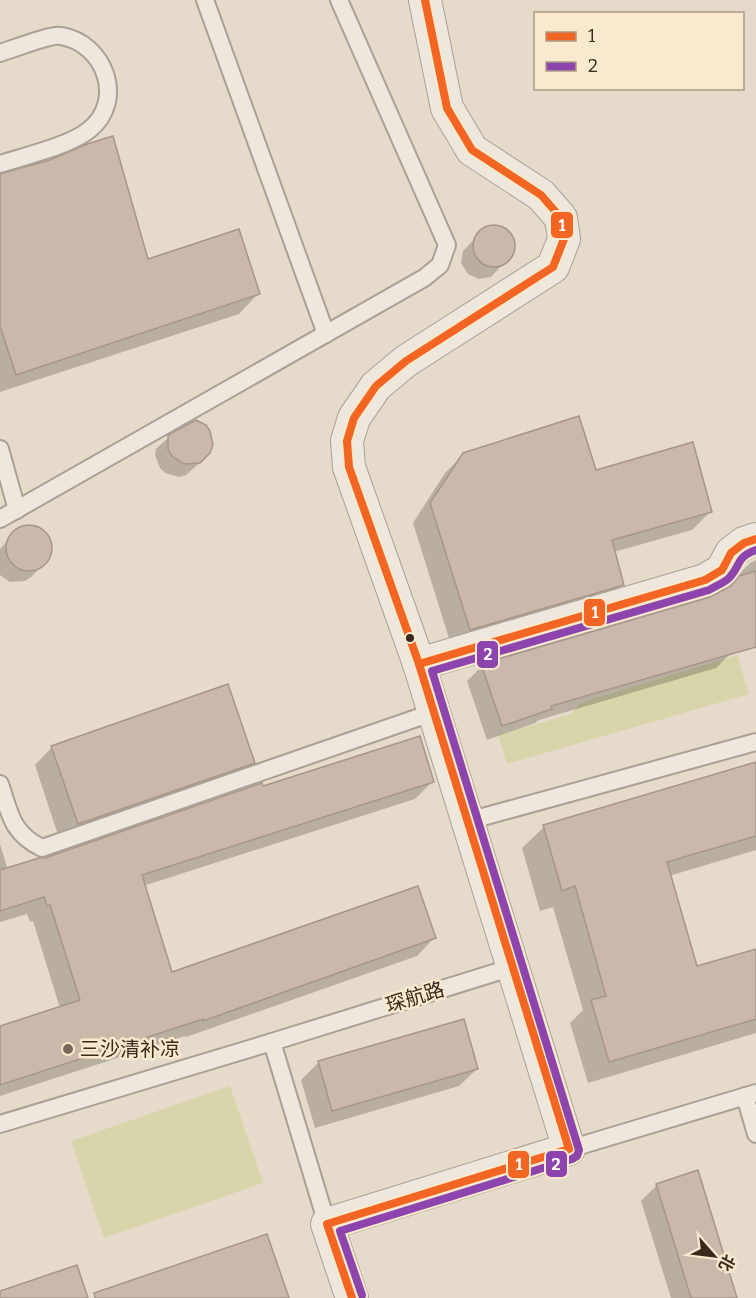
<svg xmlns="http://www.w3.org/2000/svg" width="756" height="1298" viewBox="0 0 756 1298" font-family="Bitter,'Noto Sans SC',serif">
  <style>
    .park { fill: #d9d5ab }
    .shadow { fill: #0003 }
    .building { fill: #cab8ab; stroke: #a69689; stroke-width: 1.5 }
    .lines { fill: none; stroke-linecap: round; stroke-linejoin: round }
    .service-casing { stroke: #aaa094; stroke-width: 20 }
    .minor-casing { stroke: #aaa094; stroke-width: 34 }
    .service { stroke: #ede7dd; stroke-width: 16 }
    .minor { stroke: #ede7dd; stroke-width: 32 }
    .bus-1-casing { stroke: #f8e9cf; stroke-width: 12 }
    .bus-2-casing { stroke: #f8e9cf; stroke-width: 12 }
    .bus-1 { stroke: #f26522; stroke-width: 8 }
    .bus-2 { stroke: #8e44ad; stroke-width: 8 }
    .bus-dot { fill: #3a281b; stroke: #f8e9cf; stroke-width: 2 }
    .poi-dot { fill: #766758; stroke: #f8e9cf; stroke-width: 2 }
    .labels { text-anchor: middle; stroke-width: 5; stroke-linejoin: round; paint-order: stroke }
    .street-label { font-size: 20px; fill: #3a281b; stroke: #f8e9cf }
    .poi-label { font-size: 20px; fill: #3a281b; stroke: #f8e9cf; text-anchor: start }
    .line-badge { stroke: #f8e9cf; stroke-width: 2 }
    .badge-label { font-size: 16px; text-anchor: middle; font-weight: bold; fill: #fff }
  </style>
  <rect width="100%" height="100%" fill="#e6dbca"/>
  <g class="park">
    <polygon points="737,655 749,694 507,764 498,735 571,714 580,703"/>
    <polygon points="230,1086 263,1183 104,1238 71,1141"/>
  </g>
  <g class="shadow">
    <polygon points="50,161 147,261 258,294 239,314 0,392 0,176"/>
    <polygon points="499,227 505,230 513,240 512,254 491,277 479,279 468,274 461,263 463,251 485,228"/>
    <polygon points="205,426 212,438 212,445 205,458 186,475 179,477 165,473 160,468 155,455 156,449 169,437"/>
    <polygon points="464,454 595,472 710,512 692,530 614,552 623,584 604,603 452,648 413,523 445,473"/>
    <polygon points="32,526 44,532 48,537 50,551 44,564 31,577 25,581 10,582 0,575 0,549 18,529"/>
    <polygon points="756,560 756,644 731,653 716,668 539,720 535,723 487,740 467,681 482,666 711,599 729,589 736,581 735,578 750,563"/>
    <polygon points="52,747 253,763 236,780 60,841 35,765"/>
    <polygon points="756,764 756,850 669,876 696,968 756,950 756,1033 588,1083 570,1023 583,1010 553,907 540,911 522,848 544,827"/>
    <polygon points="432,782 415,799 143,886 171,974 434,938 417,956 186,1037 185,1036 0,1096 0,1027 60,1008 33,921 30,922 27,914 0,922 0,844 8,870 46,859 262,788"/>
    <polygon points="319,1062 477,1069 459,1086 315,1128 301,1080"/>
    <polygon points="657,1185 735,1298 671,1298 641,1201"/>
  </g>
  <g class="building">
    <polygon points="113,136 148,259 239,229 260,294 16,375 0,326 0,174 50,160 87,144"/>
    <circle cx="494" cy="246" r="21"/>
    <polygon points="579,416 596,470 693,442 712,512 612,540 624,585 470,630 430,503 463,453"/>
    <polygon points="196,420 206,425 210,431 213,445 210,453 200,463 184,464 172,456 168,449 168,435"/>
    <circle cx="29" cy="548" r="23"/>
    <polygon points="756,571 756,647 551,706 552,709 502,726 481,664 710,597 731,586 739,576"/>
    <polygon points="228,684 255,763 78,824 51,746"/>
    <polygon points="420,736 434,782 142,875 172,972 418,886 436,938 203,1021 203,1019 0,1085 0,1026 80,1000 50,905 47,906 44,897 0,911 0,870 39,858 45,858 262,783 263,786"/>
    <polygon points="756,762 756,836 667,862 697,966 756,949 756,1019 609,1062 591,1000 606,996 575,886 562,891 543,825"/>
    <polygon points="464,1019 478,1069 332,1111 318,1061"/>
    <polygon points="698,1170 737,1298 691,1298 656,1184"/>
    <polygon points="267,1234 289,1298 95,1298 94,1293"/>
    <polygon points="77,1265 88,1298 0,1298 0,1291"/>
  </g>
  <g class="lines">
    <g class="service-casing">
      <g id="service">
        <polyline points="205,0 326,334"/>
        <path d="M0 53C13 49 51 34 61 36 105 43 126 101 89 130 69 146 25 156 0 164"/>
        <polyline points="0,449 17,510"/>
        <polyline points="0,519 424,278 440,265 447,245 339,0"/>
        <path d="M0 784C10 813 11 833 42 848L434 712"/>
        <polyline points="468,821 756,742"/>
        <polyline points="745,1096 756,1134"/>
        <polyline points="0,1124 272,1042"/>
        <polyline points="569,1149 756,1093"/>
        <polyline points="327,1224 272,1042 513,967"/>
      </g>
    </g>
    <g class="minor-casing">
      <g id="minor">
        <polyline points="419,664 705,580 722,570 731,553 744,543 756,539"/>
        <polyline points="352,1298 327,1224 569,1149 419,664 349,467 347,441 354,418 376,386 406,361 553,267 564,239 561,218 541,195 472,150 447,108 425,0"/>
      </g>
    </g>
    <use href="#service" class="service"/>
    <use href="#minor" class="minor"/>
    <g class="bus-1-casing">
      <g id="bus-1">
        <polyline points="419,664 705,580 722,570 731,553 744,543 756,539"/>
        <polyline points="352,1298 327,1224 569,1149 419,664 349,467 347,441 354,418 376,386 406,361 553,267 564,239 561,218 541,195 472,150 447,108 425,0"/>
      </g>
    </g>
    <g class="bus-2-casing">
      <path id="bus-2" d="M362 1295 340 1231 572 1159 577 1156 579 1150 432 671 709 590C715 586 725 583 730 577 741 565 736 557 756 550"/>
    </g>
    <use href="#bus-1" class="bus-1"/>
    <use href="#bus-2" class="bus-2"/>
  </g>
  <circle class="bus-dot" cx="410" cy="638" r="5"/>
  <circle class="poi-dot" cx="68" cy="1049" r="6"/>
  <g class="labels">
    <g class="street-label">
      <text transform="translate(415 997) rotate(-17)" y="7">琛航路</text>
    </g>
    <g class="poi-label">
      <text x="80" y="1056">三沙清补凉</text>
    </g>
  </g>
  <g class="line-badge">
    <rect x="550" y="211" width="24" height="28" rx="6" fill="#f26522"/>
    <rect x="583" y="598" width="23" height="29" rx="6" fill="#f26522"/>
    <rect x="476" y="640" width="23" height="29" rx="6" fill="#8e44ad"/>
    <rect x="545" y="1150" width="23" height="28" rx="6" fill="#8e44ad"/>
    <rect x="507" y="1150" width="23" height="29" rx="6" fill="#f26522"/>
  </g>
  <g class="badge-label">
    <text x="562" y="231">1</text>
    <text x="595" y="618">1</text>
    <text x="488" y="660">2</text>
    <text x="556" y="1170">2</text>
    <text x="519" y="1170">1</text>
  </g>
  <rect x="534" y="12" width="210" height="78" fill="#f8e9cf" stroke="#ac9c87" stroke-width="1.5"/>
  <rect x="546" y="32" width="30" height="9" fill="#f26522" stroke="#ac9c87" stroke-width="1.5"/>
  <text x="588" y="42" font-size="18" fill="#3a281b">1</text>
  <rect x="546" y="62" width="30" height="9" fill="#8e44ad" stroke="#ac9c87" stroke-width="1.5"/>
  <text x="588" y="72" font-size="18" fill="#3a281b">2</text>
  <g transform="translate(714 1256) rotate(118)" stroke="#f8e9cf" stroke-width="4.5" paint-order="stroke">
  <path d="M0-4.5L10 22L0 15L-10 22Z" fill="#3a281b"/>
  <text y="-9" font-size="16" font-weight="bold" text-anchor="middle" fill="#3a281b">北</text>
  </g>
</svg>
